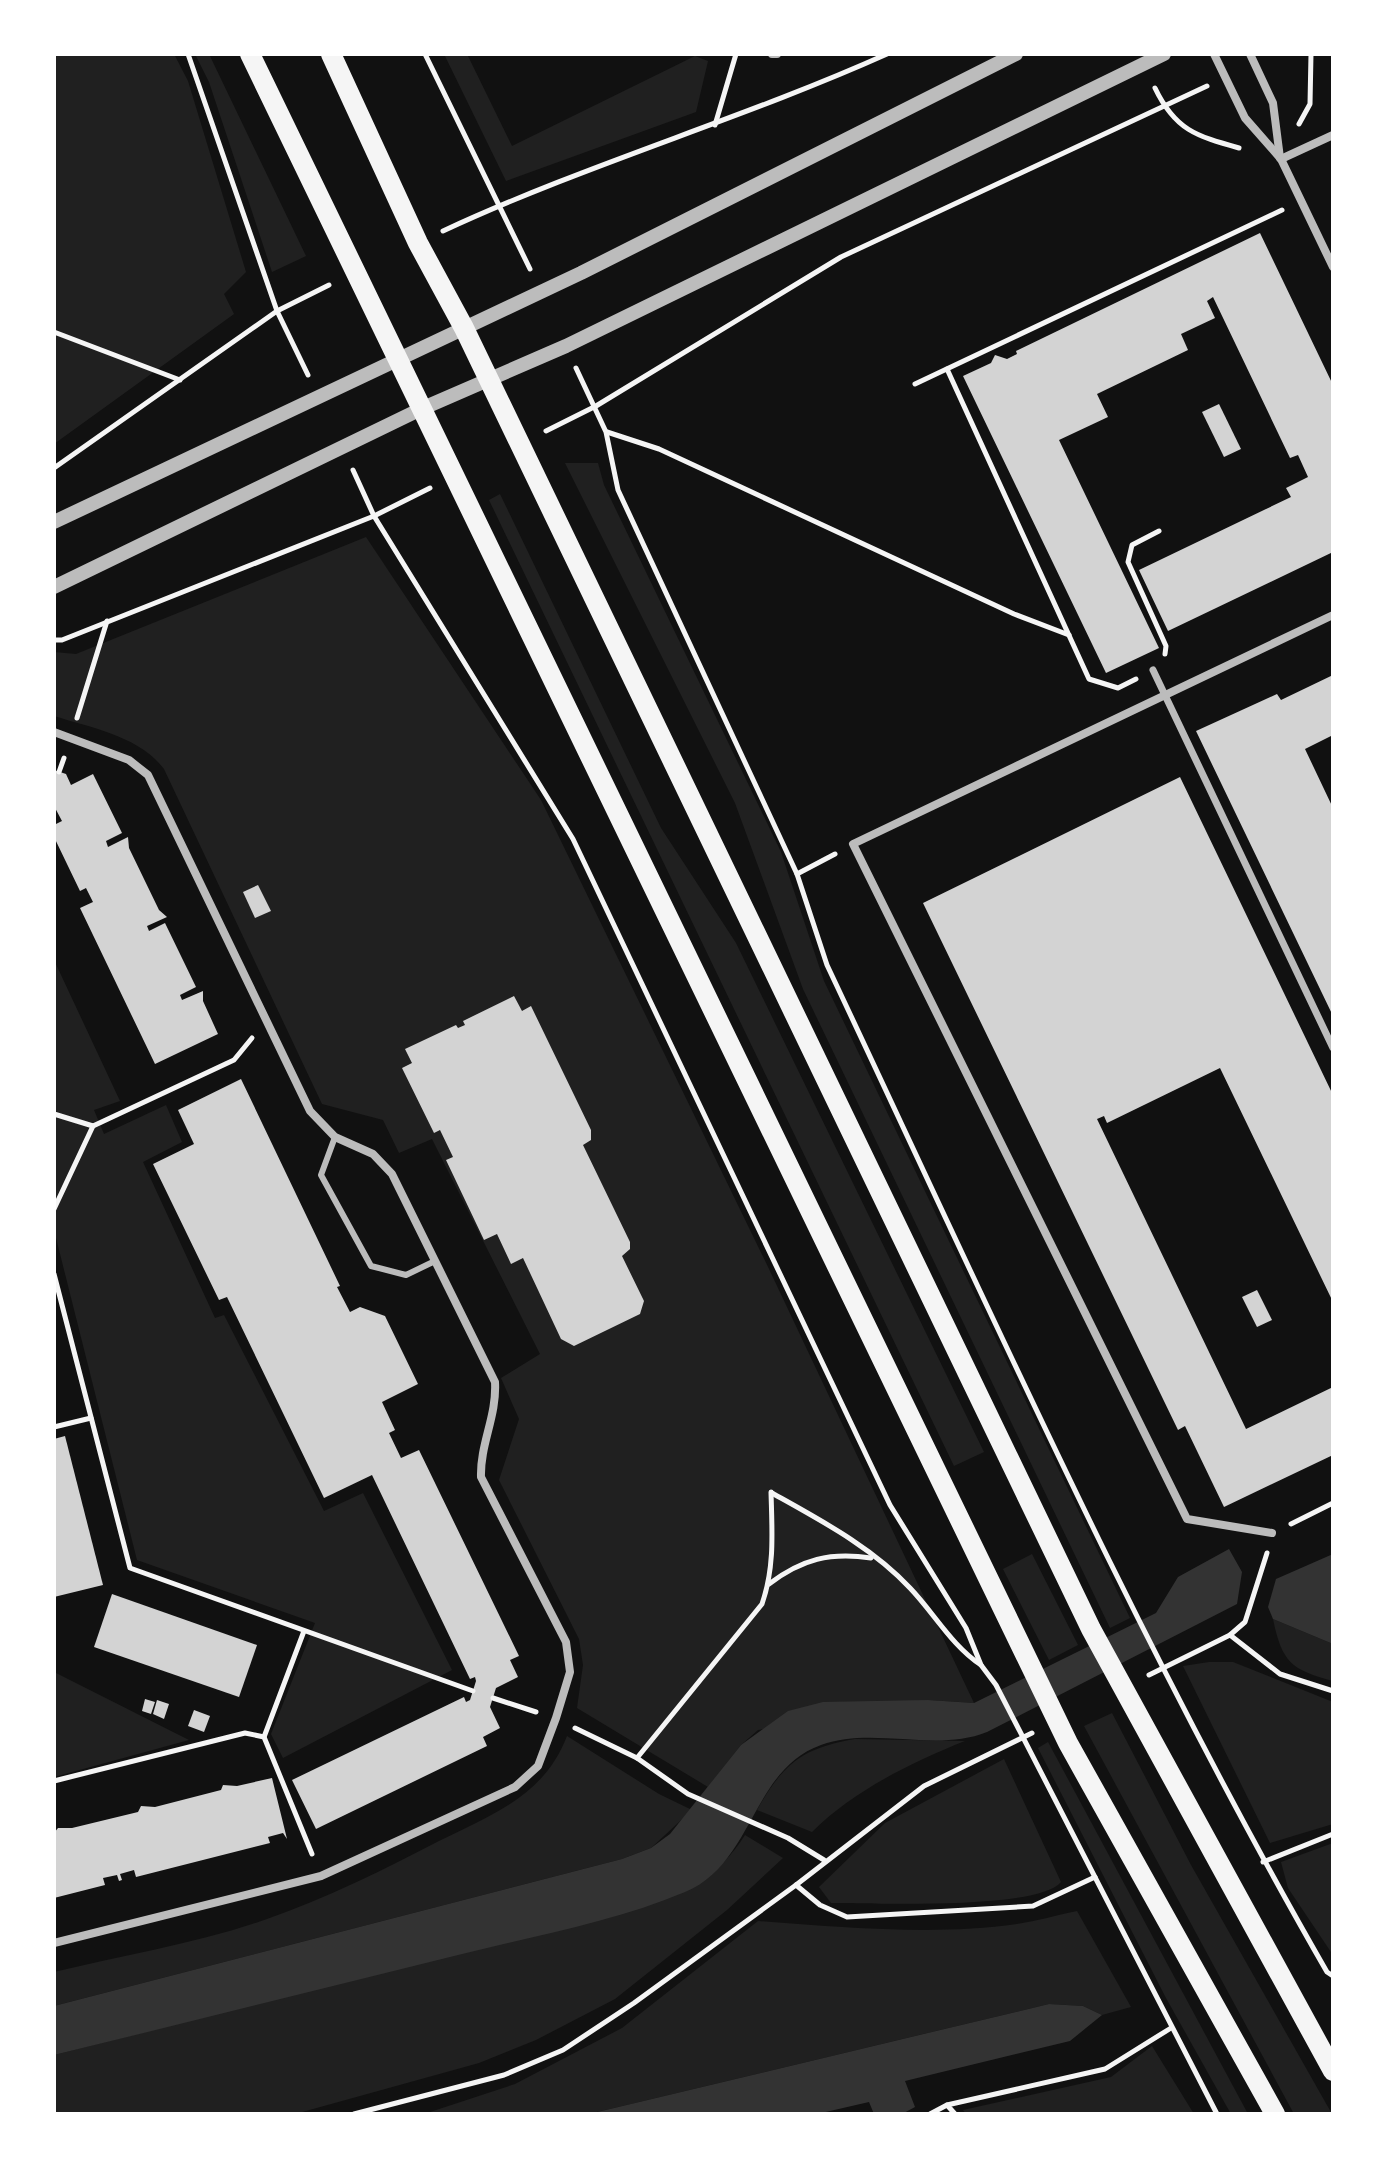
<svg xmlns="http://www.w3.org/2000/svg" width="1387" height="2168" viewBox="0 0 1387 2168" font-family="'DejaVu Sans',sans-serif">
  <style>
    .green { fill: #202020 }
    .water { fill: #333 }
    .building { fill: #d3d3d3 }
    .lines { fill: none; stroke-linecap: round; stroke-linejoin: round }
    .path { stroke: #f5f5f5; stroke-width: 5 }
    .service { stroke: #bcbcbc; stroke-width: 6 }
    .pedestrian { stroke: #bcbcbc; stroke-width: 7 }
    .minor { stroke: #bcbcbc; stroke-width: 8 }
    .tertiary { stroke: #bcbcbc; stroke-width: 14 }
    .primary { stroke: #f5f5f5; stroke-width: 20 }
  </style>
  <rect width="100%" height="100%" fill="#111"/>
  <g class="green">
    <polygon points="54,54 174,54 188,81 246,272 224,294 234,314 54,444"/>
    <polygon points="195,54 209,54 306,256 272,272 209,82"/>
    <polygon points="444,54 467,54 512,146 695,56 708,61 696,112 506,181"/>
    <polygon points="565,463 598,463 604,485 781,852 824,981 1130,1618 1110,1628 803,989 735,803"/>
    <polygon points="500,494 661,828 736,943 984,1452 954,1466 489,500"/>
    <path d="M366 537 541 800 769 1269 974 1703 928 1700 758 1730 741 1745 708 1787 577 1708 583 1665 579 1639 499 1480 519 1419 501 1378 540 1354 432 1139 399 1153 383 1120 322 1104 164 769C139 736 92 728 54 716V652L76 654Z"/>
    <polygon points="54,960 120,1101 94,1110 104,1134 166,1105 182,1142 143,1162 215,1318 224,1315 324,1511 363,1493 452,1670 283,1758 271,1734 315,1623 137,1560 54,1230"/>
    <polygon points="1032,1554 1078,1645 1049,1660 1003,1569"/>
    <path d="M1273 1619 1333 1644V1681C1292 1670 1282 1663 1273 1619Z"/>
    <polygon points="1209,1662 1233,1662 1333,1702 1333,1824 1270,1843 1183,1666"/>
    <polygon points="54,1672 189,1740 54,1777"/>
    <polygon points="1112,1713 1191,1865 1332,2114 1294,2114 1084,1726"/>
    <path d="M567 1736 659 1794 692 1810 651 1848 622 1859 54 2006V1972C124 1955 199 1943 267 1919 327 1898 383 1870 439 1841 493 1814 544 1796 567 1736Z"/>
    <path d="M855 1739 965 1741C912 1762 853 1791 812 1832L757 1810C783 1764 802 1748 855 1739Z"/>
    <polygon points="1048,1742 1248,2114 1231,2114 1166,1998 1038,1748"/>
    <path d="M1004 1759 1061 1882C1039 1910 872 1903 831 1903L819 1887 885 1823Z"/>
    <path d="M745 1835 783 1858 727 1910 615 1999 536 2040 479 2063 295 2114H54V2055L639 1907C685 1892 718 1878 745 1835Z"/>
    <polygon points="1333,1843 1333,1955 1288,1888 1281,1862"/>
    <path d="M1077 1911 1131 2007 1102 2015 1083 2006 1049 2004 589 2114H424L515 2084 622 2028 758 1921C840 1927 935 1936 1017 1924 1037 1921 1057 1915 1077 1911Z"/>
    <polygon points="1152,2046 1194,2114 966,2114 963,2110 1111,2077"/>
  </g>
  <g class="water">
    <path d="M1229 1549 1242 1572 1237 1604 987 1732C935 1753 874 1726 821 1745 751 1770 754 1863 685 1892 614 1922 533 1936 458 1955 324 1988 189 2022 54 2055V2006L622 1859 651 1848 670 1834 741 1745 788 1711 823 1702 928 1700 974 1703 1156 1613 1178 1577Z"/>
    <polygon points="1333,1554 1333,1644 1273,1619 1268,1607 1276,1579"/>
    <polygon points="1049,2004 1083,2006 1102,2015 1070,2041 905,2081 915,2107 902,2114 874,2114 869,2102 817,2114 589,2114"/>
  </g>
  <g class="building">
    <polygon points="1260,233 1333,385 1333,552 1168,631 1139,570 1291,497 1286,488 1308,477 1298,455 1290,458 1213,297 1207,301 1215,318 1181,334 1188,350 1097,394 1108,417 1059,440 1159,648 1106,673 963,376 991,363 995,355 1007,359 1017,354 1016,351"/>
    <polygon points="1219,404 1241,449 1224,457 1202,412"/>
    <polygon points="1333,675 1333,735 1305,749 1333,808 1333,1016 1196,731 1277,694 1281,700"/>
    <polygon points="54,770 66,774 71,785 93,774 122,833 106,841 108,847 128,837 129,848 159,910 167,917 147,926 149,931 165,923 196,987 180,995 182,1000 203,991 203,1001 218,1034 155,1064 80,908 93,902 86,888 80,891 54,837 54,825 62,821 54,806"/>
    <polygon points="1180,777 1333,1095 1333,1302 1220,1068 1107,1123 1104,1116 1097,1119 1246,1429 1333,1387 1333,1455 1224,1507 1185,1426 1178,1430 923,903"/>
    <polygon points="258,885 271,911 255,918 243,892"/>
    <polygon points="514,996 522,1011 531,1006 591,1130 591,1140 583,1145 630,1242 630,1249 622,1256 644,1301 640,1314 574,1346 561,1339 523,1258 511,1264 497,1234 484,1240 446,1160 453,1157 440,1130 434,1133 402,1068 412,1063 405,1049 456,1025 458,1028 465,1025 463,1021"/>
    <polygon points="241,1079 340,1286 337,1287 350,1312 360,1307 385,1316 418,1384 382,1402 395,1430 389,1433 401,1458 419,1450 519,1656 510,1660 518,1677 496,1688 490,1707 500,1728 483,1737 487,1746 316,1829 292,1780 464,1697 466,1702 470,1700 476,1681 475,1677 470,1679 372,1475 324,1498 227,1297 219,1300 153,1164 194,1144 178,1110"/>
    <polygon points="1257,1290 1272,1320 1257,1327 1242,1297"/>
    <polygon points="65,1436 103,1585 54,1597 54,1439"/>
    <polygon points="112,1594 257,1645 239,1697 94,1647"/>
    <polygon points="145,1699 155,1702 151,1714 142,1711"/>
    <polygon points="157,1700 169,1704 164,1719 153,1714"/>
    <polygon points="194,1710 210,1716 204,1732 188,1726"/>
    <polygon points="272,1778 287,1839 283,1833 268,1837 270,1843 136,1877 134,1870 120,1874 122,1880 119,1881 117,1875 103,1878 105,1885 54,1898 54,1833 58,1828 72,1828 138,1812 141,1806 155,1807 221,1790 223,1785 237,1786"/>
  </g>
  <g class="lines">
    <g class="path">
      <polyline points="188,54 277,311 308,375"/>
      <polyline points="425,54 530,269"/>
      <path d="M1155 88C1175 130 1196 136 1239 148"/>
      <polyline points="1299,124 1310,104 1311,54"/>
      <polyline points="715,125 736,54"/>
      <path d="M443 231C587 164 742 119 887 54"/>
      <polyline points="54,332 180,380"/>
      <path d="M576 368 606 432 618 490 797 874 827 965C987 1304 1140 1647 1327 1972L1333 1976"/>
      <polyline points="947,369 1089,679 1118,688 1136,679"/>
      <polyline points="915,384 1282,210"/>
      <polyline points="546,431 596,406 841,257 1207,86"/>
      <polyline points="607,432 659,449 1014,614 1069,635"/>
      <polyline points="54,468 277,311 329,285"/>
      <polyline points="353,470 374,516 573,839 890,1505 966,1628 981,1665 996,1685 1217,2114"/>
      <polyline points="1159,531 1132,545 1128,562 1166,646 1165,654"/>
      <polyline points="54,640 62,640 374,516 430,488"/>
      <polyline points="77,718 107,621"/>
      <polyline points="59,772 64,758"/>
      <polyline points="797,874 835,854"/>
      <polyline points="54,1114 93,1126"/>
      <polyline points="54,1209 93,1126 234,1060 252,1038"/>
      <polyline points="54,1274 130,1568 473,1691"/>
      <polyline points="54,1427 91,1418"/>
      <path d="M772 1493C820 1520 872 1547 910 1588 934 1613 952 1646 981 1665"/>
      <polyline points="1291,1524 1333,1503"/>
      <path d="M769 1584C802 1559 830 1552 871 1558"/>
      <polyline points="1230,1635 1245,1622 1267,1553"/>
      <polyline points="1149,1675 1230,1635 1280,1674 1333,1691"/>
      <polyline points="493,1698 536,1712"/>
      <polyline points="575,1728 637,1758 688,1794 788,1838 824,1860"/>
      <polyline points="264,1737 304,1631"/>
      <path d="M637 1758 762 1604C775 1567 772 1530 771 1492"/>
      <polyline points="54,1781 245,1733 264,1737 312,1854"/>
      <polyline points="1263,1862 1333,1834"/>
      <polyline points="796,1885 820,1905 847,1917 1033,1906 1095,1877"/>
      <polyline points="354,2114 504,2075 563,2050 634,2003 796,1885 924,1786 1032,1733"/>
      <polyline points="930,2114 947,2105"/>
      <polyline points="955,2114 947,2105 1105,2069 1171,2028"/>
    </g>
    <polyline class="service" points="335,1137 321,1175 371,1266 406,1275 435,1261"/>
    <polyline class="pedestrian" points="1153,670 1333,1048"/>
    <g class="minor">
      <polyline points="772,54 777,54"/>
      <polyline points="1214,54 1245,118 1281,159 1333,267"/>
      <polyline points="1250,54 1273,103 1280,158"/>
      <polyline points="1281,159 1333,135"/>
      <path d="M54 732 129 760 148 775 310 1111 335 1137 373 1154 392 1174 495 1382C497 1416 480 1444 481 1477L566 1642 570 1672 556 1718 538 1766 515 1787 321 1876 54 1943"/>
      <polyline points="1272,1533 1187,1519 853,844 1333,615"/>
    </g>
    <g class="tertiary">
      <polyline points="54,522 581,273 1016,54"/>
      <polyline points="54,587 421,409 566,346 1164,54"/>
    </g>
    <g class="primary">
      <polyline points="250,54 1068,1743 1275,2114"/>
      <polyline points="331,54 418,243 464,328 1091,1629 1333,2071"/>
    </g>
  </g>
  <rect width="1387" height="2168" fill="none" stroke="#ffffff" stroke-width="112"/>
</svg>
